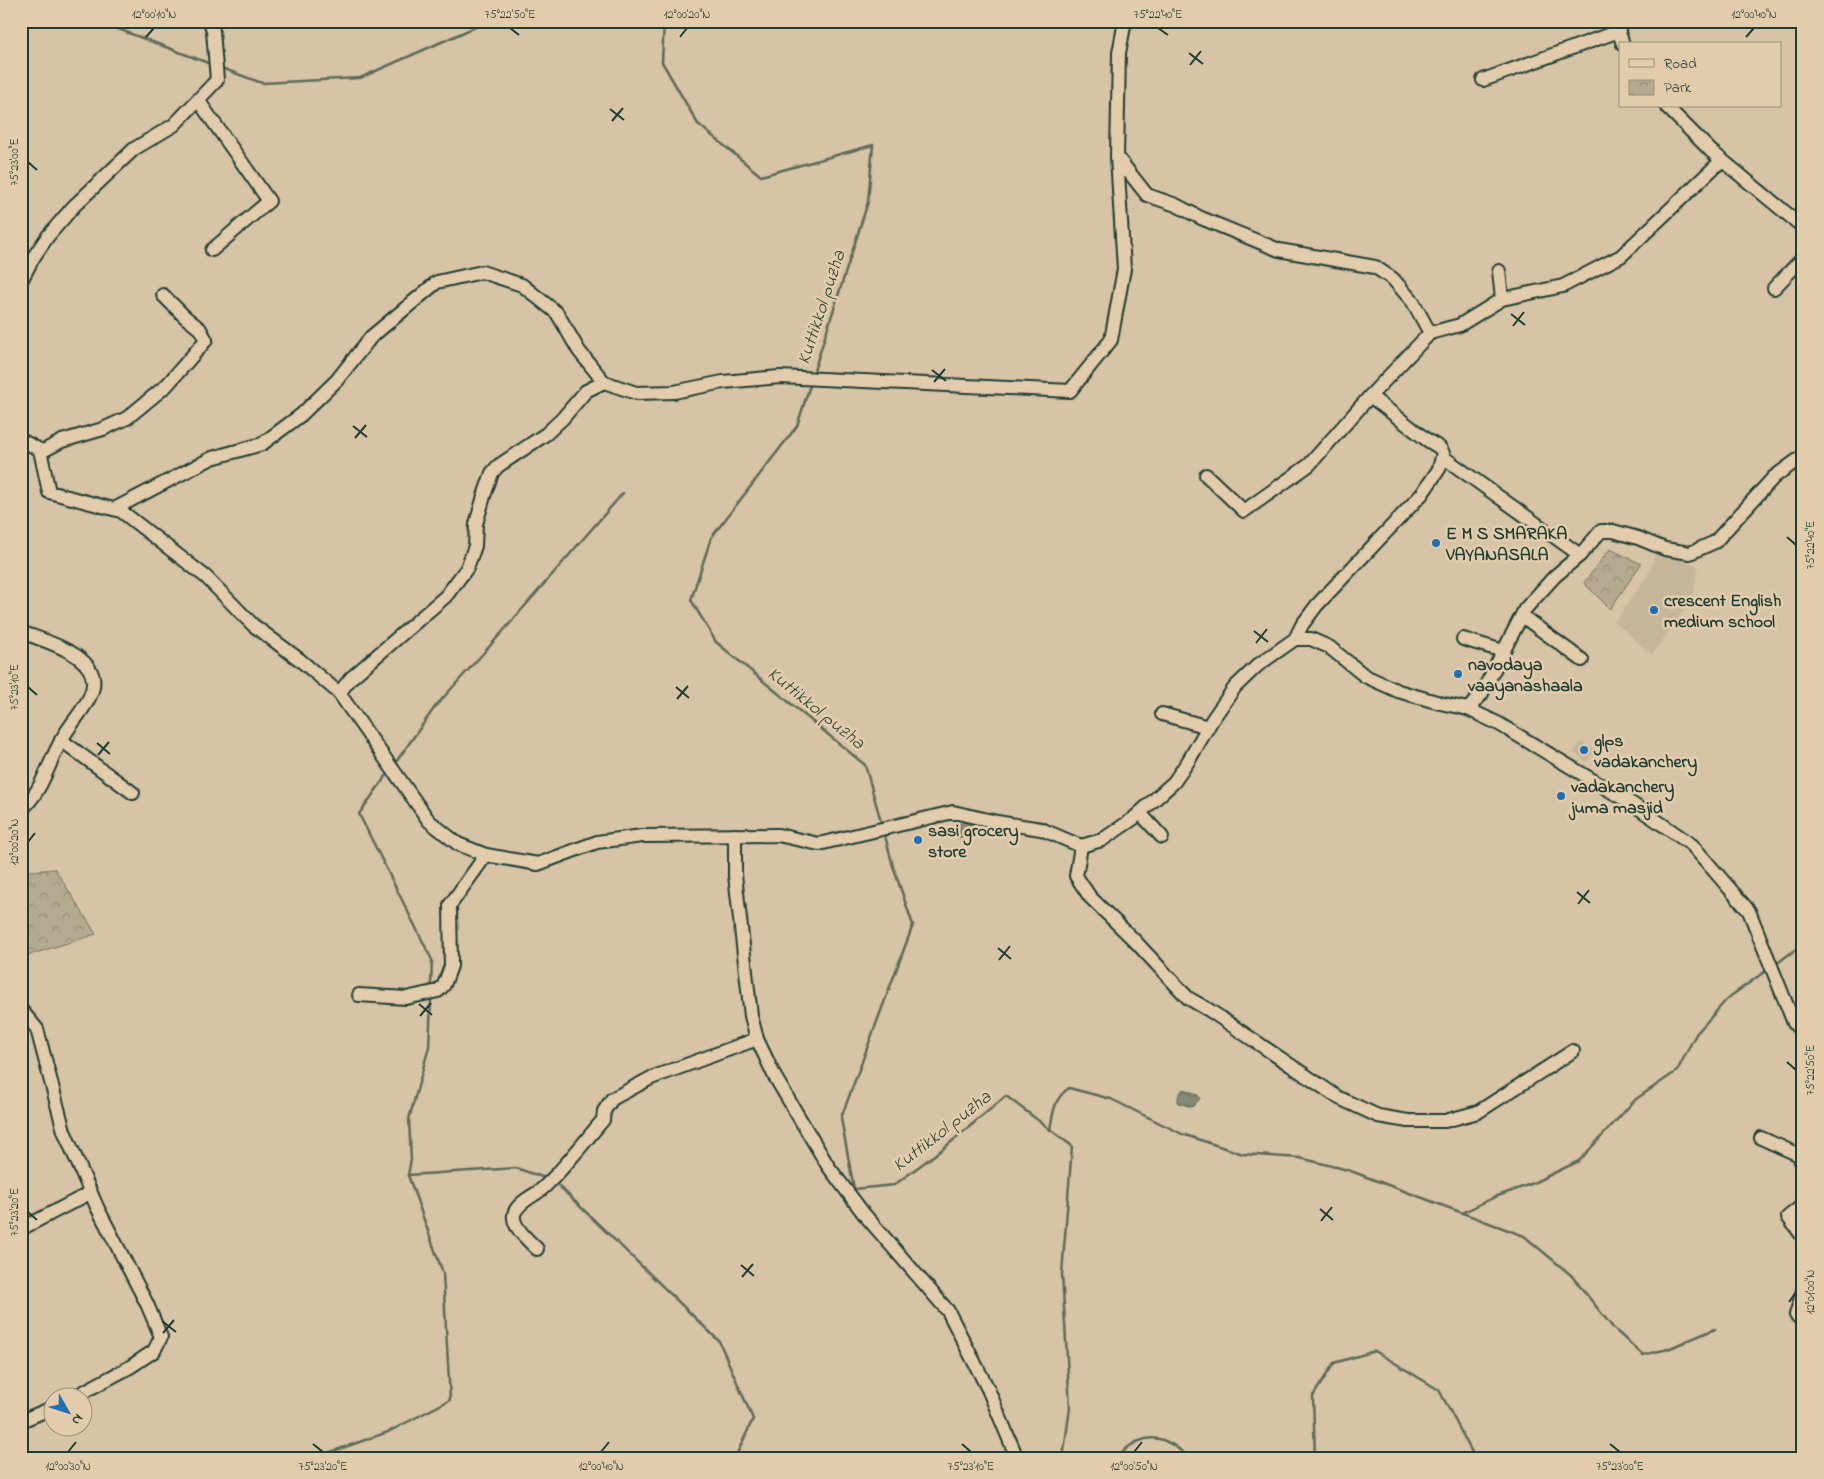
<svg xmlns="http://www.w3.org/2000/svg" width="1824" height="1479" viewBox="0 0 1824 1479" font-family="'Indie Flower',sans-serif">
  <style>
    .built { fill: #c6b69a }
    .park { fill: url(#park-crowns); stroke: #6a7462 }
    .water { fill: url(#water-waves); stroke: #5d6b5a }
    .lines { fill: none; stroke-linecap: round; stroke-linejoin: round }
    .stream { stroke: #5d6b5a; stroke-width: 2.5 }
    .minor-casing { stroke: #1f3d34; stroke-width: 16 }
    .minor { stroke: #e3ccac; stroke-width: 12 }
    .ticks { fill: none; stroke: #1f3d34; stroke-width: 2 }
    .poi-dot { fill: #1f6fb2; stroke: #e3ccac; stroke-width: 2 }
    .labels { text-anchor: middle; stroke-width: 5; stroke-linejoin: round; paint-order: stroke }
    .poi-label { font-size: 18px; font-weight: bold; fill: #1f3d34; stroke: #e3ccac; text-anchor: start }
    .water-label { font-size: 19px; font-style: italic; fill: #29453a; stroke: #e3ccac }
    .neatline { fill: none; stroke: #1f3d34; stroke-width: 2 }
    .ticks-label { font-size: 12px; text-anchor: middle; fill: #1f3d34 }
  </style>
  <defs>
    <pattern id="park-crowns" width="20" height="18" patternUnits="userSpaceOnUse" patternTransform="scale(1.25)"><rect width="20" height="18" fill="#b5aa90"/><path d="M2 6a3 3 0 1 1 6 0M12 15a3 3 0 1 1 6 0" fill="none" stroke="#938c76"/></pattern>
    <pattern id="water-waves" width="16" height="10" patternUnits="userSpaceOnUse" patternTransform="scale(1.25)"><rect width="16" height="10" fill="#868974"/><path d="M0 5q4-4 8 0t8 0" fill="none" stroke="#6d7160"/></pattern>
  </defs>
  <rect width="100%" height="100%" fill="#d7c3a5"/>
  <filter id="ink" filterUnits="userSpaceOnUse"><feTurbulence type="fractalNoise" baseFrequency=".02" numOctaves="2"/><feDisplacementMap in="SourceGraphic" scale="10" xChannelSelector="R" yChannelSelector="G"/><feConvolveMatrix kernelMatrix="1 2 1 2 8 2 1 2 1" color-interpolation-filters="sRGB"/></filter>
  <g filter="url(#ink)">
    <g class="built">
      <polygon points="1655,552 1671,555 1698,566 1693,598 1652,655 1615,622 1651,570"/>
      <polygon points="1581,742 1595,749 1587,762 1574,752"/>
    </g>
    <g class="park">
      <polygon points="1610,549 1641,564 1610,609 1584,583"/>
      <polygon points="55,869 96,934 26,956 21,945 21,872"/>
    </g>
    <g class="water">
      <polygon points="967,822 975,826 974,835 957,838 955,831 957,824"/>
      <polygon points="1183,1089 1197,1094 1200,1099 1192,1107 1178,1103 1178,1096"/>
    </g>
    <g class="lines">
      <g class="stream">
        <polyline points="97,21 208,63"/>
        <polyline points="664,21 662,62 698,124 761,176 873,145 868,202 813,374"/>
        <polyline points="224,69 262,83 360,78 489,21"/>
        <polyline points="811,382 797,426 711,538 691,600 716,642 865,765 882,825"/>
        <polyline points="396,762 435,707 505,629 623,493"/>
        <polyline points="386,776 359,814 432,960 431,985"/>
        <polyline points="884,832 893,866 913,925 841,1118 854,1189 894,1185 944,1148 1006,1096 1072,1146 1062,1274 1070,1408 1063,1458"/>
        <polyline points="1776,964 1803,944"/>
        <polyline points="431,1000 429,1047 409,1119 411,1159 408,1175 516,1168 545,1178"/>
        <path d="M1050 1130C1053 1113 1054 1098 1069 1088L1111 1099 1182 1134 1243 1154 1300 1158 1348 1170 1524 1236 1571 1275 1614 1329 1643 1355 1668 1349 1715 1329"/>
        <polyline points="559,1186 719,1341 753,1419 735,1458"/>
        <polyline points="1462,1213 1495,1197 1531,1184 1579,1161 1636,1099 1677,1071 1696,1034 1728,998 1767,970"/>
        <polyline points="320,1458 322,1455 388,1432 450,1400 443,1273 408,1175"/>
        <path d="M1118 1458C1127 1444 1147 1434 1163 1440 1173 1444 1182 1451 1189 1458"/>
        <polyline points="1315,1458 1313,1396 1334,1363 1375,1351 1439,1390 1475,1458"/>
      </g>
      <g class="minor-casing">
        <g id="minor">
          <polyline points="1125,21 1119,53 1117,157 1147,195 1176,205 1201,218 1279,250 1375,267 1393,279 1413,302 1430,333 1370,396 1427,440 1440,448 1443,453 1439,469 1422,494 1317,605 1302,625 1295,639"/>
          <polyline points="1615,21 1623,44"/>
          <polyline points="1483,80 1619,31"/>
          <polyline points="198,100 269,201 212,250"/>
          <polyline points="1666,106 1711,151 1803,227"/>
          <polyline points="1499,271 1502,299"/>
          <polyline points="21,281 33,258 48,236 74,206 134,149 174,125 217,80 213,31 210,21"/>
          <polyline points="1774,288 1803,258"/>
          <polyline points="1430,333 1460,325 1502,299 1563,286 1621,256 1722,160"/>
          <polyline points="21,440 40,450 49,492 121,511 206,577 253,625 300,660 339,693 429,821 458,844 486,855 538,864 597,842 642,836 778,835 819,844 953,812 997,822 1041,829 1081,846 1102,840 1133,819 1174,782 1189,760 1212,720 1235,687 1258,665 1295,639 1311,639 1329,647 1365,676 1398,691 1440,703 1468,709 1481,695 1525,609 1555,576 1580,555 1601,531 1613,531 1638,538 1665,549 1690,553 1715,542 1774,477 1803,456"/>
          <polyline points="41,452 62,441 103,429 127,418 167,385 206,340 200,329 185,317 163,295"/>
          <polyline points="1443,457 1580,555"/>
          <polyline points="1206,475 1244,511 1309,465 1370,396"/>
          <polyline points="114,509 212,458 262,444 301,415 337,380 371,337 437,282 482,272 522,285 557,313 579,351 604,382 636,393 674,392 723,382 780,377 1070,391 1111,340 1124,269 1117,157"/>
          <polyline points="1522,616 1582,660"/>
          <path d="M21 632C47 642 108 657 90 696 83 712 69 725 61 741 48 764 42 792 21 810"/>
          <polyline points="1463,639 1503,651"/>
          <polyline points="339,693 351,678 446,596 467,568 475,546 476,524 484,496 492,473 498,466 546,434 562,419 586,391 604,382"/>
          <polyline points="1468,709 1499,724 1634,805 1692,845 1749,911 1794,1023 1803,1034"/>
          <polyline points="1162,714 1208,727"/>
          <polyline points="61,740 133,793"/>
          <polyline points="1140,813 1162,837"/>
          <polyline points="735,835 735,875 751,1016 757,1039 775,1077 828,1166 864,1214 948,1311 988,1389 1017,1458"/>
          <polyline points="1081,846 1076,876 1090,897 1134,940 1188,998 1209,1010 1339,1098 1378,1116 1408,1121 1445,1121 1478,1112 1573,1051"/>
          <polyline points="359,995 406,998 438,991 444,985 451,966 450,905 486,855"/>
          <polyline points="21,1010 37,1029 64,1131 97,1207 147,1304 161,1337 154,1351 130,1367 76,1396"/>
          <polyline points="1761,1138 1799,1155 1803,1167"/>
          <polyline points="1803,1205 1788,1217 1803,1237"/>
          <polyline points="21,1229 90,1193"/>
          <path d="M537 1249C529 1241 512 1227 514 1215 516 1203 534 1196 542 1189 564 1169 583 1143 603 1120L604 1111 612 1099 651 1078 757 1039"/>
          <polyline points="1803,1291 1796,1315 1803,1321"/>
          <polyline points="21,1421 52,1408"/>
          <polyline points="21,1456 22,1458"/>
        </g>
      </g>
      <use href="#minor" class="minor"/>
    </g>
  </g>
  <path class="ticks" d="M510 28 519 35M1158 28 1168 35M146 37 154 28M680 37 687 28M1746 37 1754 28M1189 53 1203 64M1190 65 1201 51M610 109 624 120M612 121 623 108M28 162 37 170M1511 314 1525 325M1513 326 1524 312M932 370 946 381M934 382 945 369M353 426 367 437M355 438 366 425M1787 537 1796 545M1254 631 1268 642M1256 643 1267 629M28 687 37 695M676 687 689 698M677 699 688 686M97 743 110 754M98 755 109 742M28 842 35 833M1577 892 1590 903M1578 904 1589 890M998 948 1011 959M999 960 1010 946M419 1004 432 1015M420 1016 431 1003M1787 1062 1796 1070M1320 1209 1333 1220M28 1212 37 1220M1321 1221 1332 1207M741 1265 754 1276M742 1277 753 1264M1789 1302 1796 1292M162 1321 176 1332M163 1333 174 1320M313 1444 323 1452M962 1444 971 1452M1610 1444 1620 1452M68 1452 76 1442M601 1452 609 1442M1134 1452 1142 1442"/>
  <g class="poi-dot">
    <circle cx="1436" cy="543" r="5"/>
    <circle cx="1654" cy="610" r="5"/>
    <circle cx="1458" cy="674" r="5"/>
    <circle cx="1584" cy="750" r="5"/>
    <circle cx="1561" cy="796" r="5"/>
    <circle cx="918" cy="840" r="5"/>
  </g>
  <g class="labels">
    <g class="poi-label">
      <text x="1446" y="539">E M S SMARAKA<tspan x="1446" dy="21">VAYANASALA</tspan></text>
      <text x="1664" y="606">crescent English<tspan x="1664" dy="21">medium school</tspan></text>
      <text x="1468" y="670">navodaya<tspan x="1468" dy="21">vaayanashaala</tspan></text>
      <text x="1594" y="746">glps<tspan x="1594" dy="21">vadakanchery</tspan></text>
      <text x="1571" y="792">vadakanchery<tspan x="1571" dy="21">juma masjid</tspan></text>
      <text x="928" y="836">sasi grocery<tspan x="928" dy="21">store</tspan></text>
    </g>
    <g class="water-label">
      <text transform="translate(820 307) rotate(-72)" y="7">Kuttikkol puzha</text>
      <text transform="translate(817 707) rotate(39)" y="7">Kuttikkol puzha</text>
      <text transform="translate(941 1130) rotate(-38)" y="7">Kuttikkol puzha</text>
    </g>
  </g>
  <rect width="1824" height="1479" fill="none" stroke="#e3ccac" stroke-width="55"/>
  <rect x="1619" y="42" width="162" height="65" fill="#e3ccac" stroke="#95937c"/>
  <rect x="1629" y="59" width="25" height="8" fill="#e3ccac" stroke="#95937c"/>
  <text x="1664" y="68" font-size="15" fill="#1f3d34">Road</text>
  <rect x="1629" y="80" width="25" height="15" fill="url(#park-crowns)" stroke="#95937c"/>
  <text x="1664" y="92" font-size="15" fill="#1f3d34">Park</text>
  <g transform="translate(68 1412) rotate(129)"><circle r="24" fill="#e3ccac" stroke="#95937c"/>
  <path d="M0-4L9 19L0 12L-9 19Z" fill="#1f6fb2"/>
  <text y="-8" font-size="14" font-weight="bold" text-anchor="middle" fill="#1f3d34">N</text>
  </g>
  <rect x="28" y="28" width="1768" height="1424" class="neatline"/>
  <g class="ticks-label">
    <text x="154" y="18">12°00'10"N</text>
    <text x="510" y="18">75°22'50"E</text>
    <text x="687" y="18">12°00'20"N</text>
    <text x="1158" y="18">75°22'40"E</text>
    <text x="1754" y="18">12°00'40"N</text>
    <text transform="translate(14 162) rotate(-90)" y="4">75°23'00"E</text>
    <text transform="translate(1810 545) rotate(-90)" y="4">75°22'40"E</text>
    <text transform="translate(14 687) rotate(-90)" y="4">75°23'10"E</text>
    <text transform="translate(14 842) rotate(-90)" y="4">12°00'20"N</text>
    <text transform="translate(1810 1070) rotate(-90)" y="4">75°22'50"E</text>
    <text transform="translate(14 1212) rotate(-90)" y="4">75°23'20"E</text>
    <text transform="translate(1810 1292) rotate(-90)" y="4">12°01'00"N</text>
    <text x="68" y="1470">12°00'30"N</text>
    <text x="323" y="1470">75°23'20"E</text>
    <text x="601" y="1470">12°00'40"N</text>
    <text x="971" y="1470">75°23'10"E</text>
    <text x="1134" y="1470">12°00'50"N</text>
    <text x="1620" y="1470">75°23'00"E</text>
  </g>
</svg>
